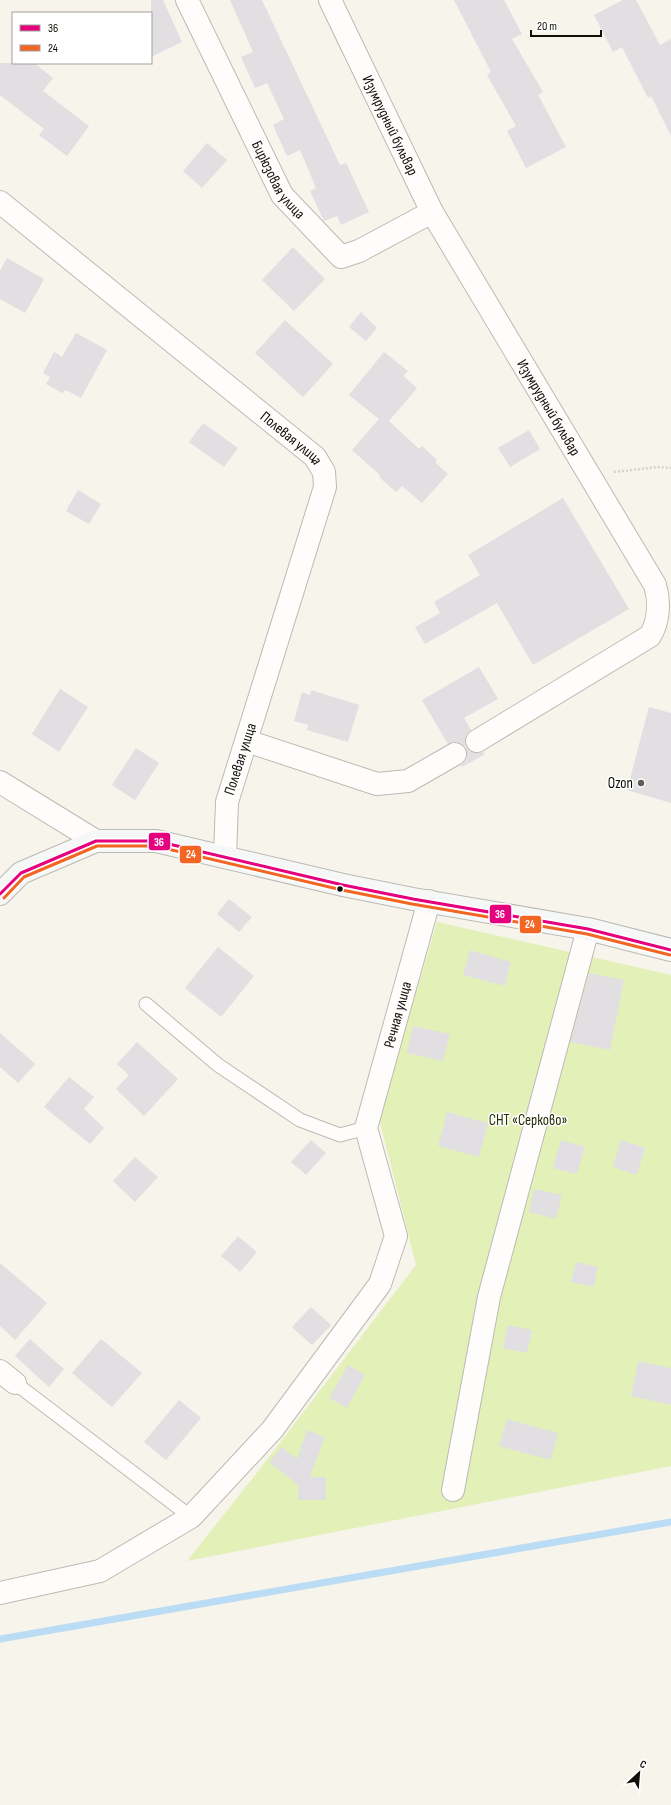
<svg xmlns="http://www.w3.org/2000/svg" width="671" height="1805" viewBox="0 0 671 1805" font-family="'Sofia Sans Condensed',sans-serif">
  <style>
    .green { fill: #e3f0b8 }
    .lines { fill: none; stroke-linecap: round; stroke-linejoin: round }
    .stream { stroke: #badcf5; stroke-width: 7 }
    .building { fill: #e1dfe2 }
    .service-casing { stroke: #bcbab3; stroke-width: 15 }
    .minor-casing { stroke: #bcbab3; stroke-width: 24 }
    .secondary-casing { stroke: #bcbab3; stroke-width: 24 }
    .path { stroke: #d3d3d1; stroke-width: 2.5; stroke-dasharray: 2 2; stroke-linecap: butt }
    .service { stroke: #fefdfc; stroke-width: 13 }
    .minor { stroke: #fefdfc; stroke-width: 22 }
    .secondary { stroke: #f6f8f8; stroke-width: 22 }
    .bus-1-casing { stroke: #fff; stroke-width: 6 }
    .bus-2-casing { stroke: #fff; stroke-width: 6 }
    .bus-1 { stroke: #e5007d; stroke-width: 3 }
    .bus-2 { stroke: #f26522; stroke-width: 3 }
    .poi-dot { fill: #605e57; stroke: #fff; stroke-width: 1.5 }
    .bus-dot { fill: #0f0e08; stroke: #fff; stroke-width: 1.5 }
    .labels { text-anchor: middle; stroke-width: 3; stroke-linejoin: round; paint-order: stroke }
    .street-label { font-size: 15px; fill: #0f0e08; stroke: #fff }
    .poi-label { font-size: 15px; fill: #0f0e08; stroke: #fff; text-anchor: end }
    .park-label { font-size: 15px; fill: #262f05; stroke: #fff }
    .line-badge { stroke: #fff; stroke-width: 1.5 }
    .badge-label { font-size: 11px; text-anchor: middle; font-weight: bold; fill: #fff }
  </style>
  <rect width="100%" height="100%" fill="#f6f4eb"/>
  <polygon class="green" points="437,922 671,975 671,1466 187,1561 256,1474 416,1265 379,1118"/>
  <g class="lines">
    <polyline class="stream" points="0,1639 671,1522"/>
  </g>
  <g class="building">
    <polygon points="151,0 163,0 182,42 151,57"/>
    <polygon points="230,0 262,0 340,165 346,163 369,212 341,225 337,216 324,221 310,191 316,188 300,150 287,156 273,125 284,119 267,83 255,88 241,57 253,52"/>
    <polygon points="454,0 504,0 522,34 512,39 543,92 538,95 566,147 526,168 507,131 516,126 487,75 491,72"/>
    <polygon points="623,0 636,0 660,45 671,39 671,136 651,96 648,98 622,47 613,52 594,15"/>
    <polygon points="0,63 34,63 53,78 43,91 89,126 67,156 39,135 44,129 0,95"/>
    <polygon points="207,143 227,160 202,188 183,171"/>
    <polygon points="293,247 325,279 294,311 262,280"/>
    <polygon points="7,258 44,279 25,313 0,299 0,271"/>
    <polygon points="361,312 377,328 366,341 349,327"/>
    <polygon points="285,320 333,364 303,397 255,353"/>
    <polygon points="76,333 107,350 81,398 66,390 62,393 46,384 50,377 43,373 54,352 62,357"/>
    <polygon points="384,352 408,371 403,376 417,388 389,421 419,449 422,446 437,460 435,462 448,474 422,503 402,486 396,492 379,477 381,476 352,450 379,419 349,395"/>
    <polygon points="203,423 238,448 224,467 189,442"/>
    <polygon points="529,430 540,449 510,467 498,448"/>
    <polygon points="78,490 101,504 89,524 66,511"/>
    <polygon points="563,498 629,609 533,665 497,603 425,644 415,627 440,613 434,602 480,575 468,555"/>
    <polygon points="479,667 498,699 464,718 471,730 466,735 465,742 466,747 471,752 478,753 483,752 485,754 462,767 461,765 466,761 467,754 466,747 461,743 455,742 448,744 422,700"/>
    <polygon points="60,689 88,707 59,752 32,734"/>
    <polygon points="311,690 359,705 348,742 307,730 308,725 294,721 302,692 310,695"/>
    <polygon points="649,707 671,713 671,803 627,790"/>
    <polygon points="136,748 159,763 135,800 112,785"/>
    <polygon points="229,899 252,917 239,932 217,914"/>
    <polygon points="218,947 254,976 221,1017 185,988"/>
    <polygon points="470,950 511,962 505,986 463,975"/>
    <polygon points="589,973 624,980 610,1050 570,1042"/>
    <polygon points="413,1026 450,1034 443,1061 407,1053"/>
    <polygon points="0,1033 35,1064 18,1083 0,1067"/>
    <polygon points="137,1042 178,1079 144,1116 116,1089 129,1075 117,1064"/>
    <polygon points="69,1077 94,1097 84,1109 104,1128 90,1144 44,1107"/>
    <polygon points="447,1112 488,1123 479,1157 438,1146"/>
    <polygon points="311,1140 326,1153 306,1175 291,1162"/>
    <polygon points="561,1140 585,1147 577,1174 553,1168"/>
    <polygon points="621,1140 645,1148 637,1175 613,1167"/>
    <polygon points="135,1157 158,1177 135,1202 113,1181"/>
    <polygon points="534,1189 562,1195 556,1219 529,1212"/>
    <polygon points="238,1236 257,1252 240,1272 221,1256"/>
    <polygon points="576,1262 598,1267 594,1287 571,1282"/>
    <polygon points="0,1263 47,1303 15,1340 0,1326"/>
    <polygon points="311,1307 331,1325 312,1345 292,1327"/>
    <polygon points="508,1325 532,1330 527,1353 503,1348"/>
    <polygon points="30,1339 64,1369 49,1387 15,1356"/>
    <polygon points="101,1339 142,1373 112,1407 72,1373"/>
    <polygon points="638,1361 671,1368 671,1405 631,1396"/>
    <polygon points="348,1365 365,1375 347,1408 329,1398"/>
    <polygon points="179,1400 201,1418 166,1460 144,1442"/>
    <polygon points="507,1419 558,1433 551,1460 499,1446"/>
    <polygon points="307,1430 325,1437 310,1477 326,1477 326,1500 298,1500 298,1485 269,1462 282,1447 297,1459"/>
  </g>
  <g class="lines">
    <g class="service-casing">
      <g id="service">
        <polyline points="146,1004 218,1065 300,1120 340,1135 366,1128"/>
        <polyline points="15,1383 191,1517"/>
      </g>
    </g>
    <g class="minor-casing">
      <g id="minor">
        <path id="s1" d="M187 0 282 195 341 257 359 251 432 212"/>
        <path id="s2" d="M330 0 432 212 655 585C660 602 659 621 650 636L477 741"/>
        <path id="s3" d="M0 202 315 457 324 472 325 487 227 802 225 856"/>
        <polyline points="247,741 377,784 408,781 455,754"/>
        <polyline points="0,782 96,841"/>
        <polyline points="0,1371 15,1383"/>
        <polyline points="453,1490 489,1297 588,929"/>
        <path id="s4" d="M0 1593 100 1571 191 1517 272 1430 380 1284 396 1236 366 1128 429 901"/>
      </g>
    </g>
    <g class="secondary-casing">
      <polyline id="secondary" points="0,894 21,873 96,841 156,841 343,885 413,899 588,929 671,950"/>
    </g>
    <polyline class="path" points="614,472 658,467 671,468"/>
    <use href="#service" class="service"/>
    <use href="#minor" class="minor"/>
    <use href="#secondary" class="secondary"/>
    <g class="bus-1-casing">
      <polyline id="bus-1" points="0,894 21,873 96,841 156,841 343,885 413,899 588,929 671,950"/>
    </g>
    <g class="bus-2-casing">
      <polyline id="bus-2" points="4,898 24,877 97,846 155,846 342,890 412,904 587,934 670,955"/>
    </g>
    <use href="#bus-1" class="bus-1"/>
    <use href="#bus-2" class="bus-2"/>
  </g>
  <circle class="poi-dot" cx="641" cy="783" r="4"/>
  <circle class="bus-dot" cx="340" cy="889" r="3.5"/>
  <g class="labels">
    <g class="street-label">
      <text dy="5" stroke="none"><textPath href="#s2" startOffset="139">Изумрудный бульвар</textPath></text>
      <text dy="5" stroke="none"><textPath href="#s1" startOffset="202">Бирюзовая улица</textPath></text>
      <text dy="5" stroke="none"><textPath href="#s2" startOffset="463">Изумрудный бульвар</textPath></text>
      <text dy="5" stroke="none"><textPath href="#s3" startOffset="375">Полевая улица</textPath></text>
      <text transform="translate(240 759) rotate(-72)" y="5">Полевая улица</text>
      <text dy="5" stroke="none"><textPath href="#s4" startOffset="789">Речная улица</textPath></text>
    </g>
    <g class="poi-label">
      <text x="633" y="788">Ozon</text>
    </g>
    <g class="park-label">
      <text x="528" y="1125">СНТ «Серково»</text>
    </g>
  </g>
  <g class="line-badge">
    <rect x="148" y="832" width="23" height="19" rx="4" fill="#e5007d"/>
    <rect x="179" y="845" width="23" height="19" rx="4" fill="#f26522"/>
    <rect x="489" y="904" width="23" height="20" rx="4" fill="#e5007d"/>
    <rect x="519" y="915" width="23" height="19" rx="4" fill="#f26522"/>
  </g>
  <g class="badge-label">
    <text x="159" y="846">36</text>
    <text x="191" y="858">24</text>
    <text x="500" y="918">36</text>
    <text x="530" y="928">24</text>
  </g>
  <rect x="12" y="12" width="140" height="52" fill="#ffffff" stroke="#9f9f9c"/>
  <rect x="20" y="25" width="20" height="6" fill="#e5007d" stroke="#9f9f9c"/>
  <text x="48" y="32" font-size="12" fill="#0f0e08">36</text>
  <rect x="20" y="45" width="20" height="6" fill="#f26522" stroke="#9f9f9c"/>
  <text x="48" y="52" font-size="12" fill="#0f0e08">24</text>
  <g transform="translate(639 1773) rotate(26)" stroke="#ffffff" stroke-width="3" paint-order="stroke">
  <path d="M0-3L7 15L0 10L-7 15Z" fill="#0f0e08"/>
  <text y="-6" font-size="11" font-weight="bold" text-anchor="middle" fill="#0f0e08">С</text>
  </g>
  <path d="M531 30v6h70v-6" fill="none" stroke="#0f0e08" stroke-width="2"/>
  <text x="537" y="30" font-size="12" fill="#0f0e08" stroke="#ffffff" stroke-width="3" paint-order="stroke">20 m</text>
</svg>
